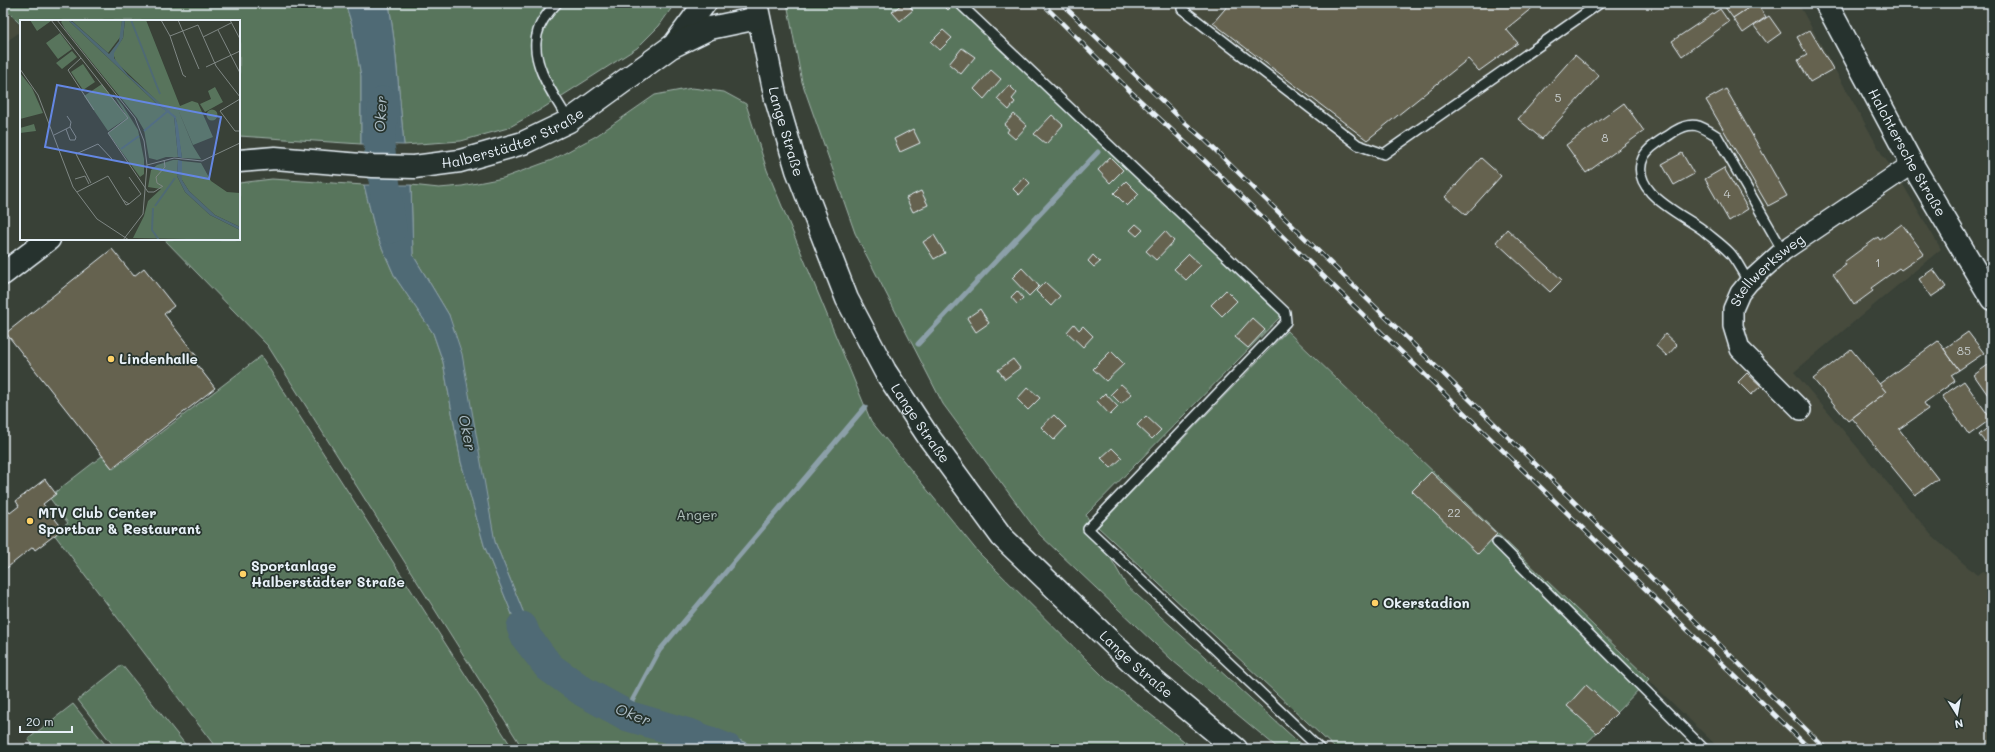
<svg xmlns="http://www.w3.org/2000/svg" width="1995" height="752" viewBox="0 0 1995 752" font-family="Mali,sans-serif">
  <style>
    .built { fill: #464b3e }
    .green { fill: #58745c; stroke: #a0b2aa }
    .water { fill: #4f6a74; stroke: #8ca0a9 }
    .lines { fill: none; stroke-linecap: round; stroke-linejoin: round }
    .stream { stroke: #8ca0a9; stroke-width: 5 }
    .river { stroke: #4f6a74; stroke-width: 31 }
    .building { fill: #65624f; stroke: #e8f1f8 }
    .lane-casing { stroke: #e8f1f8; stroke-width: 12 }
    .street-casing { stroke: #e8f1f8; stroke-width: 22 }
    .secondary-casing { stroke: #e8f1f8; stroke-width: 25 }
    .lane { stroke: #26332d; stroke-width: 9 }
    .street { stroke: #26332d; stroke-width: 19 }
    .secondary { stroke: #26332d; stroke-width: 22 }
    .rail-casing { stroke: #e8f1f8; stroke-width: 4.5 }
    .rail { stroke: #26332d; stroke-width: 3; stroke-dasharray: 9; stroke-linecap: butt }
    .poi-dot { fill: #ffd166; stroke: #26332d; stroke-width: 1.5 }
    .labels { text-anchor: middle; stroke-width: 3.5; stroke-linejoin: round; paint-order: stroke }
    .number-label { font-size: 12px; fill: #c7cdce }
    .street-label { font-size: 14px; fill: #e8f1f8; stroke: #26332d }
    .poi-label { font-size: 14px; font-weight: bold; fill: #e8f1f8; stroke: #26332d; text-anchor: start }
    .park-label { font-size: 14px; fill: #aebfba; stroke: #26332d }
    .water-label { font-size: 15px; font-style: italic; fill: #abbbc3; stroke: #26332d }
    .inset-river { fill: none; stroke: #4f6a74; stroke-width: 2 }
    .inset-road { fill: none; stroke: #7f8784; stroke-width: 1 }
    .view { fill: #6487e3; fill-opacity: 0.15; stroke: #6487e3; stroke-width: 2 }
    .inset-edge { fill: none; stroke: #e8f1f8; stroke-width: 2 }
  </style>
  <rect width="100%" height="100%" fill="#394137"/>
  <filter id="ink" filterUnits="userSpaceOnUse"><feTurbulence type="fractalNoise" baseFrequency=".025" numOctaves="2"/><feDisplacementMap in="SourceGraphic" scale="8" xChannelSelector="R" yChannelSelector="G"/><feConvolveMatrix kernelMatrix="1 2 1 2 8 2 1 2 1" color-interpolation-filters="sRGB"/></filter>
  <g filter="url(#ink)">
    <g class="built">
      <polygon points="959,3 1798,3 1883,156 1896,173 1941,249 1794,372 1933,537 1977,575 1982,571 1992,580 1992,749 1720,749 1287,331 1285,311"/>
      <polygon points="3,8 21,27 21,31 3,44"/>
    </g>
    <g class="green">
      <polygon points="3,3 345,3 352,25 361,76 361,144 239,136 239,21 21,21 21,25 3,7"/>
      <polygon points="389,3 675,3 659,26 637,48 540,110 508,128 461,141 404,145 395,47"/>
      <polygon points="787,3 960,3 1285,312 1086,515 1126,585 1306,749 1279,749 1173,661 1039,534 943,404 855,233 802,82"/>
      <polygon points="692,88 724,92 746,104 767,170 871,421 978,552 1106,679 1194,749 761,749 691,721 631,703 587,681 552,656 529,626 495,542 449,315 413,255 411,185 439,188 462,186 503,178 552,160 596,136 655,95"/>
      <polygon points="272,179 364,185 376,234 395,277 433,333 443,362 461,462 484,545 518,629 541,659 683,731 724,749 523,749 268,346 164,239 239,239 239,183"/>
      <polygon points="1287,331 1649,679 1581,749 1336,749 1098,527"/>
      <polygon points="261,356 513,749 217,749 54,534 68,523 49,497 102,456 113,469"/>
      <polygon points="122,665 189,749 116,749 78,700"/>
      <polygon points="73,704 109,749 36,749 28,739"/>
    </g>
    <g class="water">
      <polygon points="345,3 389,3 395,47 404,145 361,144 361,76 352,25"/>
      <polygon points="364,185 411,185 413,255 449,315 462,354 495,542 529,626 552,656 587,681 631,703 691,721 761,749 724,749 683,731 620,712 576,685 541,659 518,629 484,545 461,462 443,362 433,333 395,277 376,234"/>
    </g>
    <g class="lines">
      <g class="stream">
        <polyline points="918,344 1098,152"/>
        <polyline points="628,716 631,703 659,651 865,407"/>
      </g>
      <g class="river">
        <polyline points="384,102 379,145 391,228"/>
        <polyline points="522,627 526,637 549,667 584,692 628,716 689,734 727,749"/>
      </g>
    </g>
    <g class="building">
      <polygon points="903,3 906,3 913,10 900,21 892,12"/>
      <polygon points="941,3 955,3 948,10"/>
      <polygon points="1230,3 1538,3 1506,29 1518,43 1479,71 1468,59 1367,140 1213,23"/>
      <polygon points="1722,3 1756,3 1733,18"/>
      <polygon points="1756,3 1766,17 1743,33 1733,18"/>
      <polygon points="1720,9 1729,22 1682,56 1672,41"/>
      <polygon points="1769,16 1781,33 1767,43 1754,26"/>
      <polygon points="943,30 952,38 940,50 931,42"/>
      <polygon points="1810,30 1833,69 1810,82 1798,60 1807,55 1797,37"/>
      <polygon points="962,48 975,57 961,74 949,64"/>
      <polygon points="1575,55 1599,76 1542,139 1518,119"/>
      <polygon points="991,70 1001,79 984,99 974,89"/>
      <polygon points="1009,85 1017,93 1012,99 1015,102 1009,110 997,99"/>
      <polygon points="1726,89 1787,196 1768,206 1706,100"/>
      <polygon points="1624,103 1644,131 1586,173 1566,145"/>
      <polygon points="1014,114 1027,126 1015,139 1007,132 1009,129 1004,125"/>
      <polygon points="1052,115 1063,125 1046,144 1034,134"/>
      <polygon points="913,129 920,143 900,152 894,139"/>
      <polygon points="1682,153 1694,174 1674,185 1662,164"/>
      <polygon points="1110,157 1123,170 1110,183 1098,170"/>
      <polygon points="1481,158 1501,176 1466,215 1445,197"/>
      <polygon points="1724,168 1748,209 1729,221 1705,179"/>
      <polygon points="1024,177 1030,183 1019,195 1013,189"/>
      <polygon points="1126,181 1139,194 1127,206 1114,193"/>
      <polygon points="921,191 928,205 913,212 906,198"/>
      <polygon points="1136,224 1143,230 1137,236 1130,230"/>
      <polygon points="1902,224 1924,254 1901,270 1899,268 1871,288 1873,291 1854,305 1833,274 1846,265 1844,262 1878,237 1880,240"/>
      <polygon points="1507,229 1562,280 1550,292 1496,242"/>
      <polygon points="1165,231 1174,241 1156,260 1146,251"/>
      <polygon points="934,235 945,253 934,259 923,242"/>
      <polygon points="112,249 134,276 144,268 174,306 164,314 198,358 194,361 215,388 112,468 6,333"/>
      <polygon points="1189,254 1201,265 1186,280 1174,269"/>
      <polygon points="1093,255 1100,262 1094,267 1088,261"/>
      <polygon points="1022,268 1039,286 1029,296 1012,278"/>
      <polygon points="1933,269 1946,287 1931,297 1919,279"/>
      <polygon points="1045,282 1060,296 1051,306 1036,291"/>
      <polygon points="1226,290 1237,301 1222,316 1211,305"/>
      <polygon points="1017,291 1023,298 1017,304 1011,297"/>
      <polygon points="980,309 989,323 976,332 967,318"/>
      <polygon points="1252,318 1265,330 1248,348 1235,337"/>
      <polygon points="1074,324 1079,330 1083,326 1093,336 1083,347 1067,332"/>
      <polygon points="1968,332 1984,353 1959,370 1944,349"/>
      <polygon points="1665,334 1677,345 1667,356 1656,346"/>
      <polygon points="1938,341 1959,370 1951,375 1955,381 1924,403 1928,409 1899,429 1938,479 1915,495 1852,418 1886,392 1879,384"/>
      <polygon points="1851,349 1886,392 1848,421 1813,379"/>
      <polygon points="1111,351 1124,364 1106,381 1093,369"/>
      <polygon points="1013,359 1020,368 1005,379 998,370"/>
      <polygon points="1992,362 1992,401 1974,375"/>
      <polygon points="1747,373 1761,386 1751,395 1738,382"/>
      <polygon points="1964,381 1991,419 1969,435 1942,396"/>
      <polygon points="1121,384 1132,394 1121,404 1111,394"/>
      <polygon points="1028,387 1040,398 1028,410 1017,399"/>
      <polygon points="1105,393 1118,407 1110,415 1097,401"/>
      <polygon points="1054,415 1066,427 1054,440 1041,427"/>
      <polygon points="1146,416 1161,430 1152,439 1137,425"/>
      <polygon points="1992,424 1992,435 1985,442 1979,435"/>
      <polygon points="1112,448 1122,458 1111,468 1101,458"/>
      <polygon points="1431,472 1497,534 1478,554 1412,491"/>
      <polygon points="45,479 56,494 43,504 63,529 35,550 33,547 3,571 3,504 10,513 19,506 16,501"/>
      <polygon points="1586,685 1617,713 1597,733 1567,706"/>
    </g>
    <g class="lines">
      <g class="lane-casing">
        <g id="lane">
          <path d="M557 3C549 11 539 24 537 35 530 64 555 97 569 121"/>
          <polyline points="959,3 1285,312 1286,322 1088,529 1320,749"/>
          <polyline points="1182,9 1358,145 1384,154 1600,3"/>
          <path d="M1749 282C1742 273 1737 260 1729 252 1721 244 1711 237 1703 230 1682 214 1626 191 1644 156 1650 145 1666 138 1675 131 1693 120 1701 126 1717 136L1783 251"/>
          <polyline points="1497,542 1704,749"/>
        </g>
      </g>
      <g class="street-casing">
        <g id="street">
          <path id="s1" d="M1801 410 1740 349 1733 326V309L1740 293 1749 282 1783 251 1912 164"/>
        </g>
      </g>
      <g class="secondary-casing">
        <g id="secondary">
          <path id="s2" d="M756 3 776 99 797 170 847 299 885 371 928 436 1002 537 1137 667 1236 749"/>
          <path id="s3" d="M1826 3 1912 164 1992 299"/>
          <polyline points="676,42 705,3"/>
          <path id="s4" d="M239 161 275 158 373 166 414 167 460 161 523 143 569 121 671 47 710 28 758 18"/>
          <polyline points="3,274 49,239"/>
        </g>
      </g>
      <use href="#lane" class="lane"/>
      <use href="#street" class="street"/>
      <use href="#secondary" class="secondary"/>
      <g class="rail-casing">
        <g id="rail">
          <polyline points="1042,3 1131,92 1207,163 1810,749"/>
          <polyline points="1061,3 1185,123 1205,140 1826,749"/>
        </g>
      </g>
      <use href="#rail" class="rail"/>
    </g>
  </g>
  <g class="poi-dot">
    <circle cx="111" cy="359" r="4"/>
    <circle cx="30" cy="521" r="4"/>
    <circle cx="243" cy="574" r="4"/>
    <circle cx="1375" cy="603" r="4"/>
  </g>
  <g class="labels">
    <g class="number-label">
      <text x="1558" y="102">5</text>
      <text x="1605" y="142">8</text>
      <text x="1727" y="198">4</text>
      <text x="1878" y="267">1</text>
      <text x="1964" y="355">85</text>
      <text x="1454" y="517">22</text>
    </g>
    <g class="street-label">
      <text dy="5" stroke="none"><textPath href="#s2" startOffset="132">Lange Straße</textPath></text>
      <text dy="5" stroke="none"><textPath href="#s4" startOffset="279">Halberstädter Straße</textPath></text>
      <text dy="5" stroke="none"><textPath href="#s3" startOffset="170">Halchtersche Straße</textPath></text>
      <text dy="5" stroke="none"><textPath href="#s1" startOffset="180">Stellwerksweg</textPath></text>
      <text dy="5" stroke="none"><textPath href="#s2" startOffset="455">Lange Straße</textPath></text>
      <text dy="5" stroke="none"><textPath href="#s2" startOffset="780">Lange Straße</textPath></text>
    </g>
    <g class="poi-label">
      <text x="119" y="364">Lindenhalle</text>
      <text x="38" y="518">MTV Club Center<tspan x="38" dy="16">Sportbar &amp; Restaurant</tspan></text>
      <text x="251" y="571">Sportanlage<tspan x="251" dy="16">Halberstädter Straße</tspan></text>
      <text x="1383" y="608">Okerstadion</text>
    </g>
    <g class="park-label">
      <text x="697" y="520">Anger</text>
    </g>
    <g class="water-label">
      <text transform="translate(381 114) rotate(-87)" y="5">Oker</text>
      <text transform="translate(467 433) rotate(78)" y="5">Oker</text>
      <text transform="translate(633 715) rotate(21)" y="5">Oker</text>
    </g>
  </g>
  <g transform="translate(20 20)">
    <rect width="220" height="220" fill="#394137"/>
    <path d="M10 0H31V1L17 11ZM43 0H48L138 85 154 96 158 137H146L137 140 129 138 124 110 117 98 45 9 41 2ZM51 0H102L101 16 88 33ZM105 0H126L160 86 172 81 178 83 193 117 173 125 157 87 173 126 181 139 162 138 156 99 96 42 93 33 103 18ZM40 13 52 29 38 39 26 23ZM52 31 57 37 42 49 36 43ZM63 44 75 62 63 70 51 52ZM0 53 12 68 23 93 0 99ZM82 64 107 97 92 72 103 86 118 110 124 139V154L120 157 88 113 107 98 88 111 64 76ZM195 67 203 82 185 92 180 84 191 79 188 71ZM186.5 95a5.5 5.5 0 1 1 11 0a5.5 5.5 0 1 1-11 0ZM14 104 16 111 0 113V108ZM153 140H158L157 156 165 172 190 195 220 210V220L113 218 124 196 128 181 141 169 128 167 131 150 137 145ZM162 141 181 143 191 161 207 172 220 173V207L195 195 169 171 162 160Z" fill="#58745c"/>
    <path d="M48 0 53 2 89 34 99 21 102 0H105L103 18 94 33V38L108 55 155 96 158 106 162 138 158 137 154 96 138 85ZM158 140 162 141V160L169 171 195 195 220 207V210L190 195 165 172 157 156Z" fill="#4f6a74"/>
    <path class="inset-river" d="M111 0 140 74M141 86 156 98M124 111 149 90M101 129 119 116M135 186 155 158M133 188 132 210 139 220"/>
    <path class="inset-road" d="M31 0 61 38 48 50 74 90M37 0 115 98 124 121 127 145M141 0 150 16 163 55 166 57M158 0 179 49M210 0 220 19M178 5 196 46 220 77M198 10 220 53M150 16 178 5M183 17 211 3M61 38 108 98 88 113 128 172H134L143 166M186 47 220 31M0 49 18 75 53 167 77 199 109 220M220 79 200 91 215 111H220M46 109 50 120H55L56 117 50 107M34 115 50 107 51 102 47 96M109 157 121 174 109 184M55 159 65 156 69 164M71 163 56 134 78 124 92 139M142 166 137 163 136 157 145 147 144 140M57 172 88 156 106 185 109 184 103 180M103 220 123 194 127 145 154 138 182 141 220 123"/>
    <path class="view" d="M37 65 201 97 189 159 25 127Z"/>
    <rect width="220" height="220" class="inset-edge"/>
  </g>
  <rect width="1995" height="752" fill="none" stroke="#26332d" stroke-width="16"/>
  <rect x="8" y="8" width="1979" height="736" fill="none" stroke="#e8f1f8" stroke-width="1.5" filter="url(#ink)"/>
  <g transform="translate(1957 714) rotate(169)" stroke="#26332d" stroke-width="3" paint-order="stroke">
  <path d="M0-3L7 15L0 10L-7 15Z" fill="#e8f1f8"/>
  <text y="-6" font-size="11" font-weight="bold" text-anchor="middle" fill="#e8f1f8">N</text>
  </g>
  <path d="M20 726v6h52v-6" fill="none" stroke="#e8f1f8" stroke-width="2"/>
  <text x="26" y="726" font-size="12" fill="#e8f1f8" stroke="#26332d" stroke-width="3" paint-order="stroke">20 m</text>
</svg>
